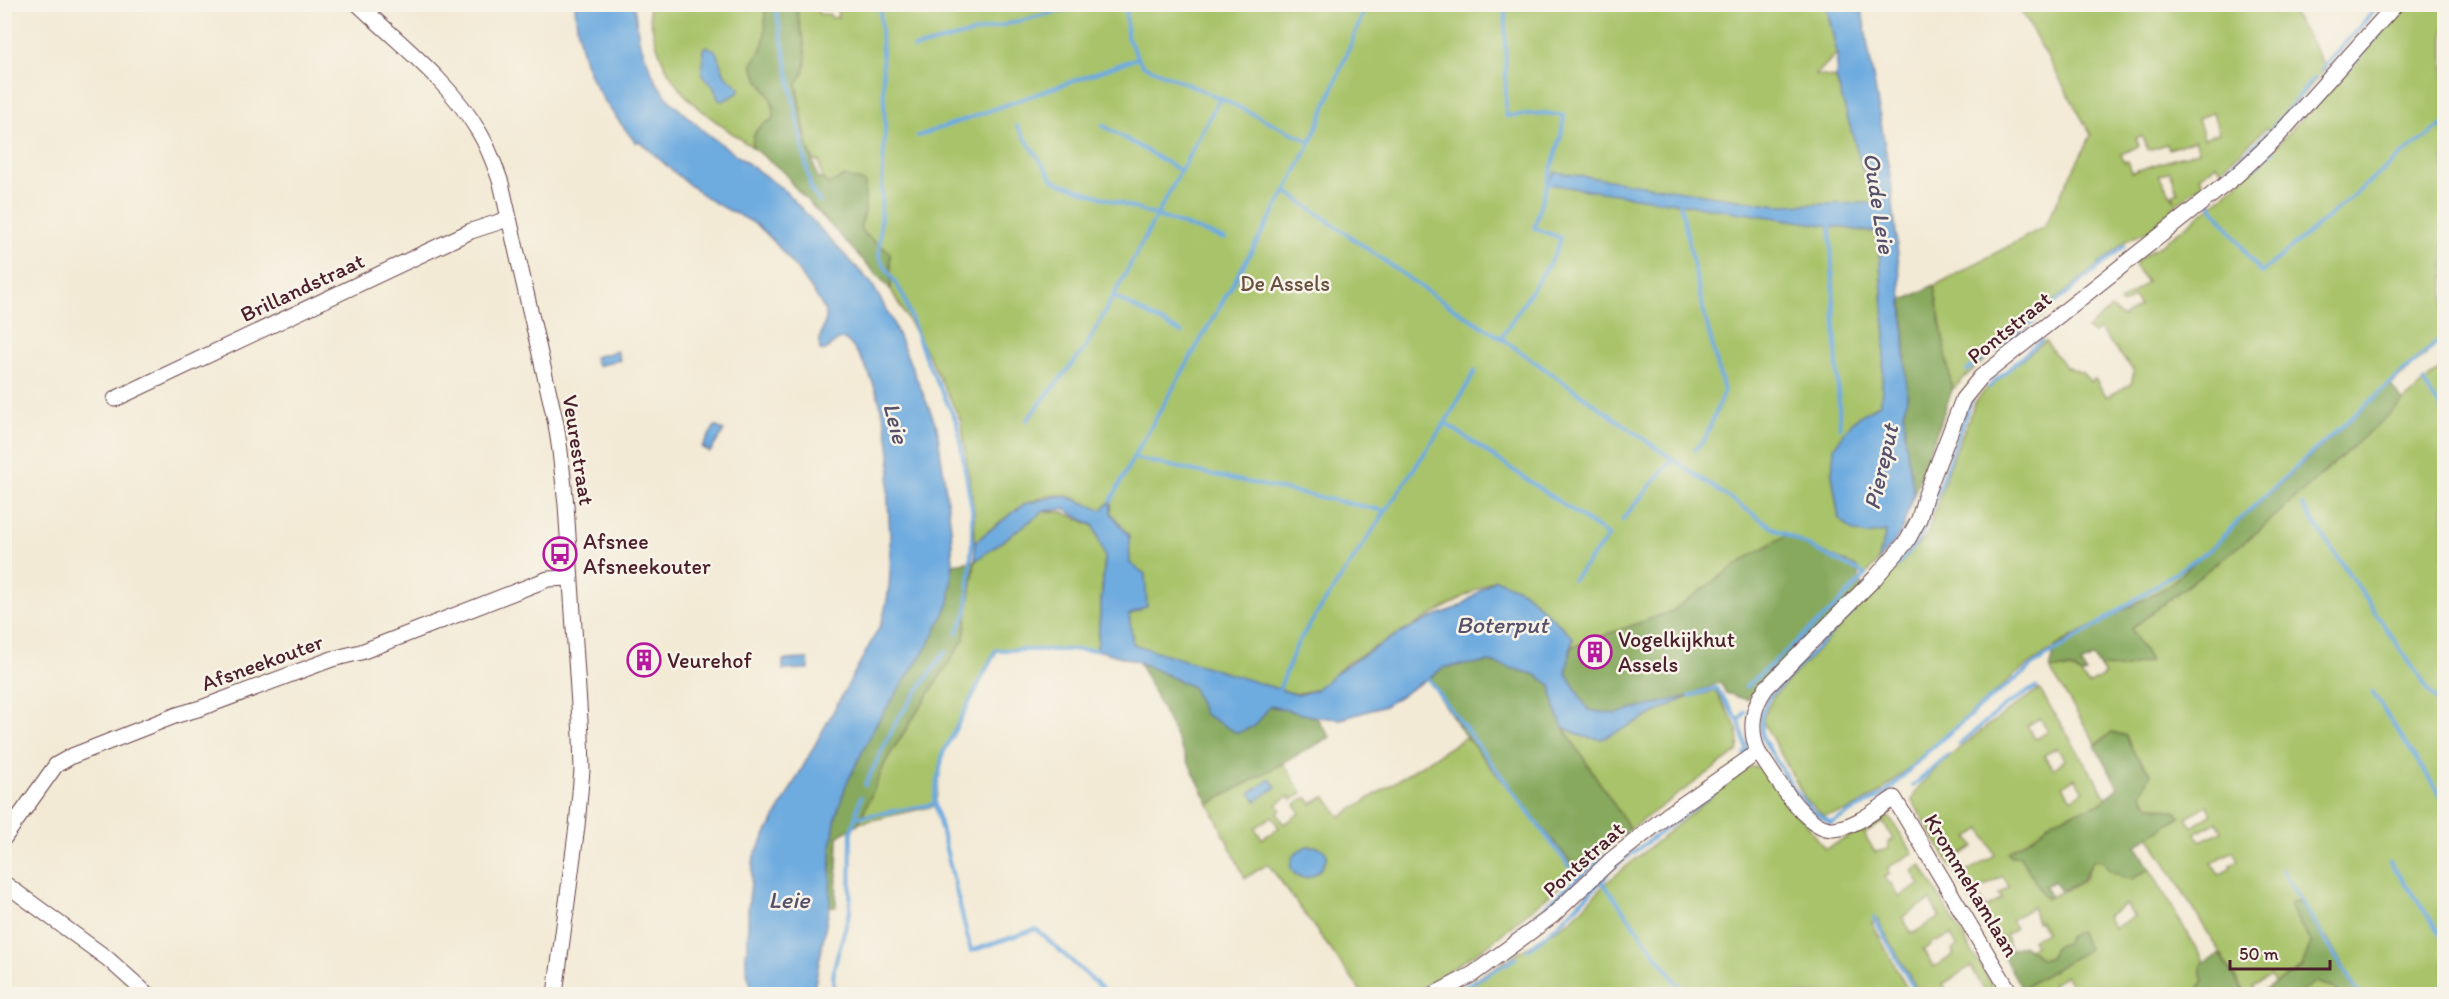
<svg xmlns="http://www.w3.org/2000/svg" width="2449" height="999" viewBox="0 0 2449 999" font-family="Itim,sans-serif">
  <style>
    .green { fill: #a8c369; stroke: #79714a; stroke-width: 1.5; fill-rule: evenodd }
    .forest { fill: #86a95d; stroke: #686444; stroke-width: 1.5 }
    .water { fill: #6eabdf; stroke: #5c6585; stroke-width: 1.5 }
    .lines { fill: none; stroke-linecap: round; stroke-linejoin: round }
    .stream { stroke: #6eabdf; stroke-width: 4 }
    .street-casing { stroke: #633d44; stroke-width: 17 }
    .street { stroke: #fff; stroke-width: 15 }
    .labels { text-anchor: middle; stroke-width: 5; stroke-linejoin: round; paint-order: stroke }
    .park-label { font-size: 22px; fill: #66503e; stroke: #f7f3e8 }
    .street-label { font-size: 22px; fill: #4a1f2b; stroke: #f7f3e8 }
    .poi-label { font-size: 22px; fill: #4a1f2b; stroke: #f7f3e8; text-anchor: start }
    .water-label { font-size: 24px; font-style: italic; fill: #57506a; stroke: #f7f3e8 }
  </style>
  <rect width="100%" height="100%" fill="#f7f3e8"/>
  <filter id="ink" filterUnits="userSpaceOnUse"><feTurbulence type="fractalNoise" baseFrequency=".0167" numOctaves="2"/><feDisplacementMap in="SourceGraphic" scale="12" xChannelSelector="R" yChannelSelector="G"/><feConvolveMatrix kernelMatrix="1 2 1 2 8 2 1 2 1" color-interpolation-filters="sRGB"/></filter>
  <filter id="wash" filterUnits="userSpaceOnUse"><feTurbulence type="fractalNoise" baseFrequency=".008" numOctaves="4" result="noise"/><feDisplacementMap in="SourceGraphic" scale="24" xChannelSelector="R" yChannelSelector="G"/><feGaussianBlur stdDeviation="1.35" result="paint"/><feColorMatrix in="noise" values="0 0 0 0 0 0 0 0 0 0 0 0 0 0 0 0 0 1.4 0 .05"/><feComposite in="paint" operator="in"/></filter>
  <g filter="url(#wash)">
    <rect width="100%" height="100%" fill="#f3ead5"/>
    <g class="green">
      <path d="M852 4 1827 5 1837 53 1816 75 1836 78 1876 203 1885 337 1881 403 1854 420 1832 474 1839 519 1886 532 1878 562 1864 577 1856 567 1745 559 1672 611 1572 647 1573 637 1523 591 1495 579 1347 663 1318 689 1296 694 1211 671 1133 644 1129 615V536L1111 513V502L1101 511C1091 506 1081 501 1070 497 1037 487 999 523 975 542L974 510 961 421 928 355 891 290 890 253C880 244 867 239 860 228L865 211 822 179 819 161H814L808 147 796 83C817 63 797 29 797 5H816L819 14H830L831 18 838 17 837 11 852 8Z"/>
      <path d="M648 5H764C767 29 767 44 752 64 758 88 778 95 772 120 758 126 753 131 752 147 688 102 660 86 648 5Z"/>
      <path d="M2018 5H2288L2326 68 2274 128 2270 131 2266 128 2221 170 2217 164 2199 177 2203 183 2177 204 2150 230 2126 241 1967 375 1952 390 1934 286 2044 227 2091 135ZM2213 113 2219 133 2204 138 2198 118ZM2142 136 2148 150 2167 144 2169 149 2195 140 2199 151 2132 172 2128 161 2124 162 2121 154 2139 146 2136 138ZM2170 171 2178 192 2173 194 2175 201 2158 176Z"/>
      <path d="M2404 5H2444V338L2167 587 2068 639 2017 673 1881 792 1848 811 1824 816 1805 798 1762 720 1773 697 1927 535 1949 468 1975 403 1987 388 2045 341 2065 366 2083 373 2090 382 2095 379 2107 397 2131 384 2134 371 2099 329 2094 333 2087 329 2111 308 2122 317 2140 306 2134 297 2123 305 2120 302 2147 282 2136 268V261C2242 195 2322 97 2404 5Z"/>
      <path d="M2444 365V994H2360L2327 939 2301 903 2290 905 2311 944 2302 967 2275 985 2270 976 2253 986 2258 994H2245L2149 836 2180 817 2176 812 2148 804 2141 794 2151 773 2135 755 2126 736 2112 732 2096 744 2050 669C2071 669 2077 667 2089 685L2105 675 2100 667 2122 668 2150 661 2131 629 2257 532ZM2207 805 2212 814 2192 827 2186 817ZM2217 822 2222 831 2200 841 2196 833ZM2233 851 2238 860 2230 865 2231 868 2219 875 2211 863Z"/>
      <polygon points="1044,511 1062,512 1094,526 1105,556 1097,650 997,651 943,755 935,806 859,823 887,759 964,639 975,561"/>
      <path d="M2039 689 2107 798 2101 803 2052 821 2033 837 2009 853 2011 856 2020 855 2046 899C2056 893 2080 886 2085 878 2088 872 2089 866 2094 860L2103 861 2130 880 2150 869 2204 962 2201 964V975L2204 981 2194 994H2105L2103 992 2099 994H2074L2077 993 2066 976 2052 984 2055 990 2048 994H2025L2022 989 2089 948 2079 931 2065 944H2059L2053 949 2050 958 2042 959 2029 949 2035 945 2032 940 2046 932 2040 921 2037 922 2032 907 2011 920 2016 928 2006 935 2010 950 2004 957 1912 800C1921 770 2010 710 2039 689ZM2040 718 2048 732 2035 739 2027 726ZM2057 748 2065 760 2053 769 2044 755ZM2075 778 2084 791 2071 799 2063 786ZM1981 829 1995 855 1965 873 1956 858 1974 847 1968 837ZM2003 876 2009 887 1999 894 2002 899 1986 908 1976 891ZM2126 904 2134 917 2114 928 2107 916Z"/>
      <path d="M1715 691C1726 710 1745 730 1737 752L1630 829 1563 727 1584 737 1602 738 1683 699Z"/>
      <path d="M1466 737 1578 871 1487 946 1412 994H1363L1268 864 1245 878 1209 804 1283 763 1302 793 1292 800 1289 796 1277 804 1281 810 1277 813 1284 824 1300 813 1295 805 1305 798H1308L1312 804 1325 796 1340 817ZM1272 816 1279 828 1262 839 1255 828Z"/>
      <path d="M1748 767H1765L1825 849 1889 816 1913 853 1887 868 1890 874 1884 877 1888 884 1891 883 1899 897 1920 885 1912 871 1921 865 1997 994H1986L1971 966 1943 984 1949 994H1920L1877 919 1872 923 1910 994H1451L1570 921 1606 883ZM1883 822 1893 839 1888 842 1889 849 1875 852 1864 834ZM1930 900 1940 917 1912 934 1902 917ZM1951 935 1957 946 1952 950 1954 955 1934 967 1923 950 1931 945 1932 941 1936 942Z"/>
      <polygon points="2316,982 2335,988 2339,994 2298,994"/>
    </g>
    <g class="forest">
      <path d="M764 5H797C797 30 817 62 797 83 799 104 802 126 808 146 811 158 815 167 818 179H822L829 184 844 176 865 182V211L860 228C867 239 880 244 890 253L891 290 791 183 786 174 752 147C753 131 758 126 772 120 779 95 758 88 752 64 767 44 767 29 764 5Z"/>
      <polygon points="1934,285 1952,390 1914,494 1905,438 1904,413 1907,397 1903,299 1907,299"/>
      <polygon points="2390,384 2403,402 2257,532 2131,629 2150,661 2122,668 2100,667 2094,657 2081,664 2086,673 2082,675 2074,669 2050,669 2056,646 2167,587"/>
      <polygon points="1786,535 1856,567 1864,593 1760,685 1747,700 1726,693 1720,682 1690,696 1615,714 1588,710 1566,673 1572,647 1672,611 1745,559"/>
      <polygon points="975,561 964,639 887,759 859,823 838,837 836,907 829,907 831,847 836,816 846,785 876,724 949,603 953,564"/>
      <polygon points="1139,662 1194,687 1205,714 1255,726 1270,706 1316,717 1330,737 1209,804"/>
      <polygon points="1490,662 1536,675 1551,685 1555,708 1563,727 1630,829 1578,871 1466,737 1428,679 1445,667"/>
      <path d="M2112 732 2126 736 2135 755 2151 773 2141 794 2147 804 2176 812 2180 817 2136 845 2150 869 2130 880 2109 870 2103 861 2094 860C2079 879 2088 883 2060 890L2054 881 2045 886 2050 896 2046 899 2020 856H2011L2008 852 2033 837 2052 821 2101 803 2118 787 2095 746Z"/>
      <polygon points="2295,901 2301,903 2327,939 2360,994 2339,994 2335,988 2316,982 2298,994 2259,994 2302,967 2311,943 2289,905"/>
      <polygon points="2079,931 2089,949 2022,989 2004,957 2010,950 2023,945 2042,959 2050,958 2053,949 2059,944 2065,944 2068,937"/>
      <polygon points="2220,954 2245,994 2194,994 2204,981 2201,975 2201,964"/>
    </g>
    <g class="water">
      <path d="M575 5H634L639 40 646 58 656 82 670 101 706 133 783 189 872 284 892 320 937 427 951 528 953 564 949 603 930 642 876 724 846 785 836 816 831 847 830 903 815 984 817 994H753L746 968V951L748 950V909L754 856 880 626C895 587 890 540 888 499 887 484 892 469 890 453 887 419 872 364 846 340L840 339 825 350H820C817 334 828 321 826 315 821 297 771 234 755 224 738 213 719 208 703 195 680 179 660 159 639 141L636 143C597 93 579 71 575 5Z"/>
      <polygon points="1826,5 1861,5 1891,182 1902,299 1907,397 1904,413 1905,438 1914,494 1900,535 1878,562 1886,532 1866,535 1853,531 1839,519 1832,474 1834,447 1854,420 1881,403 1885,337 1878,233 1547,184 1555,172 1777,205 1876,203 1861,164 1836,78 1837,53"/>
      <polygon points="706,46 715,50 725,75 740,88 738,93 723,101 719,100 713,86 702,75 703,49"/>
      <polygon points="617,351 620,360 597,366 594,357"/>
      <polygon points="715,426 724,431 710,452 702,447"/>
      <polygon points="1056,496 1069,497 1101,510 1111,501 1111,513 1129,536 1130,563 1145,574 1147,606 1129,615 1133,644 1298,695 1315,690 1344,667 1393,637 1435,616 1459,607 1495,579 1523,591 1573,637 1566,673 1588,710 1615,714 1690,696 1602,739 1584,737 1563,727 1555,708 1551,685 1536,675 1490,662 1445,667 1385,706 1341,719 1316,717 1270,706 1255,726 1237,733 1204,714 1193,687 1139,662 1097,650 1105,557 1094,526 1064,509 1044,511 975,561 975,542 1024,504"/>
      <polygon points="808,659 809,669 783,670 783,660"/>
      <polygon points="1270,779 1276,787 1256,801 1250,793"/>
      <path d="M1307 846C1316 846 1323 846 1327 855 1324 872 1306 887 1291 870 1289 857 1296 851 1307 846Z"/>
    </g>
    <g class="lines">
      <g class="stream">
        <polyline points="775,4 811,190 820,202"/>
        <polyline points="880,4 885,126 879,257 903,295 925,357 957,423 972,510 972,543 967,611 957,633"/>
        <polyline points="1125,4 1126,10 1156,4"/>
        <polyline points="1505,4 1506,116 1545,113 1564,116 1561,136 1547,184 1550,184"/>
        <polyline points="1126,10 1127,37 1142,65 1220,98 1311,142 1286,191 1434,296 1501,338 1665,454 1775,529 1866,575 1833,609 1746,687"/>
        <polyline points="914,48 1086,4"/>
        <polyline points="2348,69 2403,7"/>
        <polyline points="2321,70 2380,4"/>
        <polyline points="1102,125 1181,171"/>
        <polyline points="1017,126 1054,181 1225,239"/>
        <polyline points="918,136 1138,58"/>
        <polyline points="1311,142 1367,4"/>
        <polyline points="2255,167 2274,150"/>
        <polyline points="2225,173 2270,131 2314,78"/>
        <polyline points="1680,202 1703,309 1724,391 1706,437 1695,450"/>
        <polyline points="2210,203 2261,273 2403,154 2444,124"/>
        <polyline points="1830,223 1840,428"/>
        <polyline points="1113,296 1182,333"/>
        <polyline points="1501,338 1554,256 1561,238 1534,228 1547,184"/>
        <polyline points="1967,370 2037,318 2124,246"/>
        <polyline points="2423,382 2444,413"/>
        <polyline points="1989,387 2041,340"/>
        <polyline points="1027,420 1086,347 1220,98"/>
        <polyline points="1445,423 1609,536 1573,580"/>
        <polyline points="1133,458 1286,191"/>
        <polyline points="1111,501 1133,458 1385,511"/>
        <polyline points="2302,505 2444,713"/>
        <polyline points="1622,520 1673,459"/>
        <polyline points="1889,573 1911,550 1922,534 1972,397"/>
        <polyline points="1842,622 1853,611"/>
        <polyline points="1835,629 1768,698 1761,716 1762,737 1792,787 1813,811 1831,823 1886,793 1926,753 1987,701 2042,659 2091,629 2211,549 2238,521 2307,457 2444,336"/>
        <polyline points="1097,650 996,650 943,753 934,800 971,951 1036,929 1108,994"/>
        <polyline points="1428,679 1578,878 1514,935"/>
        <polyline points="1279,690 1298,642 1450,415 1475,371"/>
        <polyline points="2372,692 2444,801"/>
        <polyline points="1690,696 1716,688 1739,721 1745,712"/>
        <polyline points="1739,721 1747,751 1744,754"/>
        <polyline points="1959,744 2005,706 2036,687"/>
        <polyline points="865,785 897,720 945,652"/>
        <polyline points="1913,786 1948,755"/>
        <polyline points="859,817 935,804"/>
        <polyline points="2390,862 2444,939"/>
        <polyline points="2282,870 2359,994"/>
        <polyline points="1578,878 1605,856"/>
        <polyline points="1874,918 1917,994"/>
        <polyline points="1528,950 1559,924 1601,881"/>
        <polyline points="836,994 833,981 834,968 850,911 851,832 861,797"/>
        <polyline points="1416,994 1484,958"/>
        <polyline points="1452,994 1516,958"/>
        <polyline points="1685,994 1602,881 1610,870 1725,784"/>
      </g>
    </g>
  </g>
  <g filter="url(#ink)">
    <g class="lines">
      <g class="street-casing">
        <g id="street">
          <path d="M358 4C400 44 450 82 479 132 489 148 495 166 501 183L556 424 560 451 566 505 581 736 582 770 577 826 555 994"/>
          <polyline points="115,399 471,231 508,219"/>
          <polyline points="4,838 56,765 72,756 177,715 201,708 332,659 361,652 548,579 570,578"/>
          <polyline points="4,883 108,959 147,994"/>
          <polyline points="1435,994 1473,974 1552,916 1611,860 1669,814 1758,752"/>
          <path d="M2011 994 1894 798C1877 809 1854 828 1833 829 1805 830 1773 773 1758 752 1749 730 1752 707 1766 688L1875 578 1907 541 1919 519 1925 497 1963 399 1981 377 2237 175 2276 138 2396 4"/>
        </g>
      </g>
      <use href="#street" class="street"/>
    </g>
  </g>
  <defs>
    <g id="bus-ring" transform="scale(1.725)"><circle r="9.5" fill="#f7f3e8" stroke="#b5179e" stroke-width="1.5"/><path d="M-5-6H5V4H4V6H2V4H-2V6H-4V4H-5ZM-3.5-4V0h7V-4ZM-3.5 1.2v1.5H-2V1.2ZM2 1.2v1.5H3.5V1.2Z" fill="#b5179e"/></g>
    <g id="building-ring" transform="scale(1.725)"><circle r="9.5" fill="#f7f3e8" stroke="#b5179e" stroke-width="1.5"/><path d="M-4-6H4V6H1V3H-1V6H-4ZM-2.5-4.3h1.7v1.8h-1.7ZM.8-4.3h1.7v1.8H.8ZM-2.5-1h1.7V.8h-1.7ZM.8-1h1.7V.8H.8Z" fill="#b5179e"/></g>
  </defs>
  <g fill-rule="evenodd">
    <use href="#bus-ring" x="560" y="554"/>
    <use href="#building-ring" x="1595" y="652"/>
    <use href="#building-ring" x="644" y="660"/>
  </g>
  <g class="labels">
    <g class="park-label">
      <text x="1285" y="291">De Assels</text>
    </g>
    <g class="street-label">
      <text transform="translate(302 287) rotate(-25)" y="8">Brillandstraat</text>
      <text transform="translate(2009 327) rotate(-39)" y="8">Pontstraat</text>
      <text transform="translate(579 450) rotate(81)" y="8">Veurestraat</text>
      <text transform="translate(262 662) rotate(-20)" y="8">Afsneekouter</text>
      <text transform="translate(1583 859) rotate(-42)" y="8">Pontstraat</text>
      <text transform="translate(1972 885) rotate(59)" y="8">Krommehamlaan</text>
    </g>
    <g class="poi-label">
      <text x="583" y="549">Afsnee<tspan x="583" dy="25">Afsneekouter</tspan></text>
      <text x="1618" y="647">Vogelkijkhut<tspan x="1618" dy="25">Assels</tspan></text>
      <text x="667" y="668">Veurehof</text>
    </g>
    <g class="water-label">
      <text transform="translate(1879 203) rotate(81)" y="8">Oude Leie</text>
      <text transform="translate(896 423) rotate(75)" y="8">Leie</text>
      <text transform="translate(1881 467) rotate(-77)" y="8">Piereput</text>
      <text x="1502" y="633">Boterput</text>
      <text x="789" y="908">Leie</text>
    </g>
  </g>
  <rect width="2449" height="999" fill="none" stroke="#f7f3e8" stroke-width="24"/>
  <path d="M2230 960v9h100v-9" fill="none" stroke="#4a1f2b" stroke-width="3"/>
  <text x="2239" y="960" font-size="18" fill="#4a1f2b" stroke="#f7f3e8" stroke-width="4.5" paint-order="stroke">50 m</text>
</svg>
